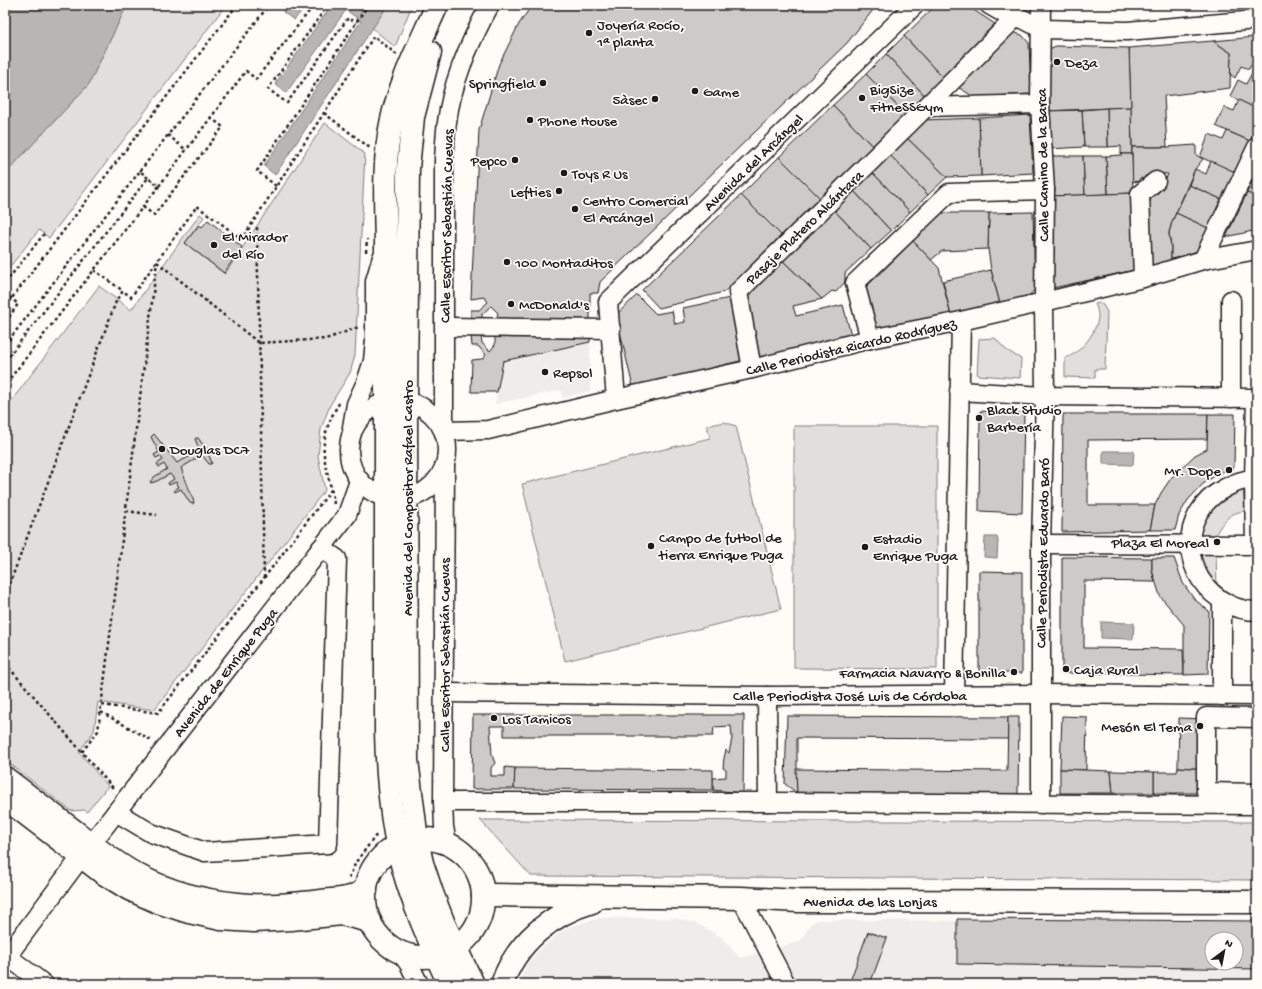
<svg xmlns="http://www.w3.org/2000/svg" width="1262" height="989" viewBox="0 0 1262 989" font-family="'Gochi Hand',sans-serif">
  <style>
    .built { fill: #eeede9; fill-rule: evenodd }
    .green { fill: #e0dfdb; stroke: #7e7e7c }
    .water { fill: #b7b6b2; stroke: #797876 }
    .building { fill: #cccbc8; stroke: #1c1c1c; fill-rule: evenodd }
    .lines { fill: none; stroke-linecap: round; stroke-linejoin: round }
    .minor-casing { stroke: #1c1c1c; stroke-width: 21 }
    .major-casing { stroke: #1c1c1c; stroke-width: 25 }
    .path { stroke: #1c1c1c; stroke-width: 2.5; stroke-dasharray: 3 3; stroke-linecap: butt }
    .minor { stroke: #fdfcf7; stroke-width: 18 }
    .major { stroke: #fdfcf7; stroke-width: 22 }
    .poi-dot { fill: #1c1c1c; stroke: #fdfcf7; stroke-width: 1.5 }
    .labels { text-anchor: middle; stroke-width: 3.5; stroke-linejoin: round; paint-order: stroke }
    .poi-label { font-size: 15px; fill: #1c1c1c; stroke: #fdfcf7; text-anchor: start }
    .street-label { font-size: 15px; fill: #1c1c1c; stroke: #fdfcf7 }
  </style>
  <rect width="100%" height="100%" fill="#fdfcf7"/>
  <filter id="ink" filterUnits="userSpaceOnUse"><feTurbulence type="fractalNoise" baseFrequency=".025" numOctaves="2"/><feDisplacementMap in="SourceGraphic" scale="8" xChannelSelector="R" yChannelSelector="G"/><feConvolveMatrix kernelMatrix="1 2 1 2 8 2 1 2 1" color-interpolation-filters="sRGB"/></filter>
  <g filter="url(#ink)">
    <g class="built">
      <polygon points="590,342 590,391 562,398 562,390 495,404 503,361"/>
      <path d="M599 918H674L696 923 721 937 740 958 801 941 810 924 817 920 1257 922V984H519L526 966 539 950 566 928ZM1212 939H1236V963H1212Z"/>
    </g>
    <g class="green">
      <polygon points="127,5 226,5 49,238 39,230 5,273 5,174 89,84"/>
      <polygon points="388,5 412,5 395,47 372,28"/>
      <polygon points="325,123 365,154 355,355 350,373 330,405 321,429 318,456 325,490 154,710 98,702 94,731 79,752 108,786 87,812 85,810 71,811 5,760 5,434 9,429 5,425 5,409 99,286 131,310 200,214 204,217 185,243 225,274"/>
      <path d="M1099 303 1103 305 1107 312 1105 369H1095V378L1065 377V358C1080 354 1097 332 1098 317 1098 312 1097 308 1095 304Z"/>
      <polygon points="995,338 1005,349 1021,359 1020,378 977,375 979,339"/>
      <polygon points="724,422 736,426 781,609 565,661 522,484 710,438 707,426"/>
      <polygon points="794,426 937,426 937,669 794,668"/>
      <path d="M1243 490 1245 511C1229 512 1223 522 1215 535L1199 536C1207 510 1218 500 1243 490Z"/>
      <polygon points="1198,553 1216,555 1217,587 1208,577"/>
      <polygon points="480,820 1257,822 1257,880 531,876"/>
    </g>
    <g class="water">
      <polygon points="5,5 127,5 89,84 5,174"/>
      <polygon points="288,5 307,5 294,20 283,12"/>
      <polygon points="332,5 388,5 275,175 264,166 361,21 346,10 286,93 275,84"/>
      <polygon points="1103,451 1134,451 1133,465 1103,464"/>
      <polygon points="985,537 997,537 998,540 997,558 984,557"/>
      <polygon points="1101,622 1134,623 1133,639 1101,638"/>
    </g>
    <g class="building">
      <polygon points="532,5 877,5 847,43 600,282 598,293 590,293 590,321 495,323 498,313 491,306 482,314 482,322 471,322 471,310 479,310 488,302 484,297 471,299 479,130 499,64 519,24"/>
      <polygon points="936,5 966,5 998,26 943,78 904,36"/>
      <polygon points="1013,32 1022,35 1029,43 1031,94 974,97 956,86"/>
      <polygon points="904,36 943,78 926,97 886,54"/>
      <polygon points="1255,37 1257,37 1257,61 1254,58 1249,69 1241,66 1235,78 1230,74 1231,53 1213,41"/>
      <polygon points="1213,41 1231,53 1230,88 1164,96 1167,147 1132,147 1129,48"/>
      <polygon points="1056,46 1129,48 1131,107 1047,111 1047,55 1051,48"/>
      <polygon points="886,54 926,97 906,115 866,74"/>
      <polygon points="1254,69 1257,70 1257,109 1230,96 1238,80 1246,84"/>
      <polygon points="866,74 906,115 873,147 833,105"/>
      <polygon points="1239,100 1257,109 1257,126 1250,141 1216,126 1224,107 1234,111"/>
      <polygon points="833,105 873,147 820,198 779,157"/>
      <polygon points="1131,107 1132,154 1121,154 1121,146 1108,147 1107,108"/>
      <polygon points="1107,108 1108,147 1084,147 1082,110"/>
      <polygon points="1082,110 1084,147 1049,149 1047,111"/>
      <polygon points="1030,115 1033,173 981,176 979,118"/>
      <polygon points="979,118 981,176 947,177 906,137 923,120"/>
      <polygon points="1227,131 1250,141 1237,173 1200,157 1209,134 1223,140"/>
      <polygon points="906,137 947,177 928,195 889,154"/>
      <polygon points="1196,145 1196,155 1203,159 1195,169 1172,222 1169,233 1171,246 1171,261 1155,267 1147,267 1145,210 1154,194 1158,193 1163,179 1166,179 1168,174 1155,173 1155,176 1145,176 1144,179 1140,178 1139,181 1132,182 1132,147 1167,147"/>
      <polygon points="889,154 928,195 910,212 871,171"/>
      <polygon points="1121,154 1132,154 1133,193 1108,194 1106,156 1122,155"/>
      <polygon points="1050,156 1083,156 1085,195 1050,196"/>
      <polygon points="1083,156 1106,156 1108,194 1085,195"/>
      <polygon points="779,157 820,198 782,236 741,195"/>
      <polygon points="1211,161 1237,173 1223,200 1189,185 1195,169 1206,174"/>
      <polygon points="1257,168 1257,197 1247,193"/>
      <polygon points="871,171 910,212 891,231 852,189"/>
      <polygon points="1189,185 1223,200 1210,229 1176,213"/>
      <polygon points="852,189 891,231 871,249 832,208"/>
      <polygon points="1133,193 1139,269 1053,288 1050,196"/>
      <polygon points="1247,193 1257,197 1257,230 1226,237"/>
      <polygon points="741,195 782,236 724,292 659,308 642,290"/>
      <polygon points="832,208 871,249 845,273 845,282 836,292 832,291 822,299 779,257"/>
      <polygon points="1033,212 1035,289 1029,296 1000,304 991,270 988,249 989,213"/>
      <polygon points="939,213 989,213 988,249 942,251 931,260 913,241"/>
      <polygon points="1176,213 1210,229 1202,249 1171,261 1171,246 1169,233 1172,222"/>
      <polygon points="208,220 242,247 224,273 185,243 199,225 202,227"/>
      <polygon points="913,241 939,268 951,316 877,332 864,289"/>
      <polygon points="779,257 822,299 793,306 796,316 843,305 851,335 758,358 747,289"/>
      <polygon points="991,270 1000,304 951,316 943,281"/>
      <polygon points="637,295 656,314 672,311 675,324 685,322 683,308 730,298 744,360 633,387 616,315"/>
      <polygon points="471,335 481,335 482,343 490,351 495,345 495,336 590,336 590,342 503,361 497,392 471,392 472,360 482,359 486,355 478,346 472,346"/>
      <polygon points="980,411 1024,413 1022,513 979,511"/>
      <polygon points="1063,414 1208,414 1207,439 1088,440 1088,505 1155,505 1150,530 1062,532"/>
      <polygon points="1208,414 1235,414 1234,467 1219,473 1203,484 1188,500 1179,515 1175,530 1150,530 1155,505 1161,493 1171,478 1195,455 1207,449"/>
      <polygon points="154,434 177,463 200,451 195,439 196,438 198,438 206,449 208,448 207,451 212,463 211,464 209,464 202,455 181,468 194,502 193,504 190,503 181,489 175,492 174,490 179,487 176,482 169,485 168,483 174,479 170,474 157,481 151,483 150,482 154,477 167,469 164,464 159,467 157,464 163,460 160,456 156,458 154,455 159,452 151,437"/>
      <polygon points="1062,557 1152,558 1152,570 1155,582 1084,581 1084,648 1183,649 1184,675 1062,673"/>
      <polygon points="1152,558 1174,558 1183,583 1194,599 1209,611 1208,674 1184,675 1184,625 1160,596 1152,570"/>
      <polygon points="979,571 1022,572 1022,673 979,673"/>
      <polygon points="473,715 744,715 743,793 713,790 713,778 726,777 726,770 723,768 724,758 726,750 729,753 732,738 731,726 714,727 713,736 504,736 504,726 490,726 492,755 495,763 491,768 491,776 505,776 505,767 515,768 514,789 472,789"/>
      <polygon points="787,716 1008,717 1008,739 797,738 797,793 785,784"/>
      <polygon points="1062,716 1087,717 1086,770 1060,769"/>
      <polygon points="1008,717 1019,717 1018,794 797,793 796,769 1007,771"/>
      <polygon points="1179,718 1205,719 1204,769 1178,767"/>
      <polygon points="1178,767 1204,769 1204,793 1154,793 1154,772 1177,772"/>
      <polygon points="515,768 713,770 713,790 514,789"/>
      <polygon points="1060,769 1111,771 1113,793 1060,793"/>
      <polygon points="1111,771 1154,772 1154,793 1113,793"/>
      <path d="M957 919 1257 921V969L957 964ZM1212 939H1236V963H1212Z"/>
      <polygon points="868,932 887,938 870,984 849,984"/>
    </g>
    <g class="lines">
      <g class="minor-casing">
        <g id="minor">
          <polyline points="989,5 1003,13 1017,16 1042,29 1127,31 1257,20"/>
          <polyline points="926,107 1040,104"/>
          <polyline points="1203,260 1257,147"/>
          <polyline points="1143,278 1140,194 1156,181"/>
          <polyline points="1231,300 1231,398"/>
          <polyline points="445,327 611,329"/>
          <polyline points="870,339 855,283 949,193 1045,190"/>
          <polyline points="752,369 738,292 926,107 1017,16"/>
          <polyline points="959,391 1045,396 1257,398"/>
          <polyline points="616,399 608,302 915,5"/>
          <circle cx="398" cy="450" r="49"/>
          <polyline points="352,427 356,404 366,382 373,361 375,339 375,281 382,257"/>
          <polyline points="444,431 488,430 616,399 752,369 870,339 961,321 1044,302 1143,278 1203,260 1257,250"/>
          <path d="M444 431V159C445 147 445 135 447 122 452 81 470 41 490 5"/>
          <polyline points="445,467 443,802 444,827 447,843"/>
          <path d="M1257 480C1246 478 1234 483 1225 488 1176 514 1180 579 1228 604 1236 608 1247 611 1257 611"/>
          <polyline points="1041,544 1257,545"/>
          <polyline points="1255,545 1254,479 1256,398"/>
          <polyline points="1222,601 1222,696"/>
          <polyline points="444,693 767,696 1041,694 1257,696"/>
          <polyline points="954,695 961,321"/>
          <polyline points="767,696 768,802"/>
          <polyline points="1257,718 1206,717 1206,792 1257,793"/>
          <polyline points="443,802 768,802 1257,805"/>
          <polyline points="1041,804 1041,544 1045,396 1044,302 1045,190 1040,104 1041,5"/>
          <polyline points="116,812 151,833 205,852 328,844 337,559 321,548"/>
          <polyline points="741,898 786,984"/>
          <polyline points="400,952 409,964 419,984"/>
          <polyline points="7,956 44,984"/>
          <polyline points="5,959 81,857 347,515 359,481"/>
        </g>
      </g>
      <g class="major-casing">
        <g id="major">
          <path d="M437 5C421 42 401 79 392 119 383 159 385 202 386 243V732C387 774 391 827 403 868 414 908 432 946 449 984"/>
          <polyline points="430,52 413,117 408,168 406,401 407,760 417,840 422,863 432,893 444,924 473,984"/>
          <path d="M5 778C29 796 53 815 77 833 96 848 115 863 137 875 167 891 204 901 238 904 272 908 307 902 341 899L351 897 366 890"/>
          <polyline points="5,798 103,873 129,889 158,902 189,912 221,919 254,921 291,919 342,914 370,921"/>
          <circle cx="424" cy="898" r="59"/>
          <polyline points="483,895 741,898 798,901 1257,902"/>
          <path d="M502 984C516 943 551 914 592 902"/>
        </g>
      </g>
      <g class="path">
        <polyline points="328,5 268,89 287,103 348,18 356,23"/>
        <polyline points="324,113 370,148"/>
        <polyline points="168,135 186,150"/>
        <polyline points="140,171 269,5"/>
        <polyline points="159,186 246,71 256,79 314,5"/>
        <polyline points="276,186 257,171 368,5"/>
        <polyline points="143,207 154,215 223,127 211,118"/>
        <polyline points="366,252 367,239"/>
        <polyline points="157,262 259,343 326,339 359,327"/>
        <polyline points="94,270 123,291"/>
        <polyline points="5,283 44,234"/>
        <polyline points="5,293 18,304 5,323"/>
        <polyline points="5,307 237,5"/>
        <polyline points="5,345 140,171 148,178"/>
        <polyline points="5,361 148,178 159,186 5,385"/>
        <path d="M334 504C332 488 326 472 324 455 322 437 330 417 340 402"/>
        <polyline points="126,511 157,515"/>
        <polyline points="264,578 331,490"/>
        <polyline points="5,596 117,299 123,291 131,297 197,206 242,239 374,36 397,55"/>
        <polyline points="5,663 113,788"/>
        <polyline points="102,705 158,713 264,578 257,226"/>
        <polyline points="101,712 151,740"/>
        <polyline points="82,752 98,731 157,262"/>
        <polyline points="349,878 356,862 377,834"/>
        <polyline points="58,978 66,984"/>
      </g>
      <use href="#minor" class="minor"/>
      <use href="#major" class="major"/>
    </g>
  </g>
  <g class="poi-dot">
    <circle cx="589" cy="33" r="4"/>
    <circle cx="1057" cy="62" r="4"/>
    <circle cx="543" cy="83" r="4"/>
    <circle cx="695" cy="91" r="4"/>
    <circle cx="862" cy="98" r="4"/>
    <circle cx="655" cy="99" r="4"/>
    <circle cx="530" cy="120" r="4"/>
    <circle cx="515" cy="160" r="4"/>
    <circle cx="564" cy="173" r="4"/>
    <circle cx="559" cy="191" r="4"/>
    <circle cx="575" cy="209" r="4"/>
    <circle cx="214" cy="245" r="4"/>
    <circle cx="507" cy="262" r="4"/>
    <circle cx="511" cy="304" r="4"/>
    <circle cx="545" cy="372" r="4"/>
    <circle cx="979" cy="418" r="4"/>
    <circle cx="162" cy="449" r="4"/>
    <circle cx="1229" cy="470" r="4"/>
    <circle cx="1217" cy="542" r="4"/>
    <circle cx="651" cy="546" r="4"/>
    <circle cx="865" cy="547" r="4"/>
    <circle cx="1066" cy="669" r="4"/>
    <circle cx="1014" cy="672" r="4"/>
    <circle cx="494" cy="718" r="4"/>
    <circle cx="1200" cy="726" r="4"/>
  </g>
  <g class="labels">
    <g class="poi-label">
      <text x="597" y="29">Joyería Rocío,<tspan x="597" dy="17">1ª planta</tspan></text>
      <text x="1065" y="67">Deza</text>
      <text x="535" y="88" text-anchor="end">Springfield</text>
      <text x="870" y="94">BigSize<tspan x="870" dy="17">FitneSSGym</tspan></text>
      <text x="703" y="96">Game</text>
      <text x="647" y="104" text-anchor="end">5àsec</text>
      <text x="538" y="125">Phone House</text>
      <text x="507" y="165" text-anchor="end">Pepco</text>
      <text x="572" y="178">Toys R Us</text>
      <text x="551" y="196" text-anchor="end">Lefties</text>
      <text x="583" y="205">Centro Comercial<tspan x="583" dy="17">El Arcángel</tspan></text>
      <text x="222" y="241">El Mirador<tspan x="222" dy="17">del Río</tspan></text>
      <text x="515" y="267">100 Montaditos</text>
      <text x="519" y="309">McDonald's</text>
      <text x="553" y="377">Repsol</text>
      <text x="987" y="414">Black Studio<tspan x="987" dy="17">Barbería</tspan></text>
      <text x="170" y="454">Douglas DC7</text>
      <text x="1221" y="475" text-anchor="end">Mr. Dope</text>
      <text x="659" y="542">Campo de futbol de<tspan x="659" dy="17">tierra Enrique Puga</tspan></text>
      <text x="873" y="543">Estadio<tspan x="873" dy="17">Enrique Puga</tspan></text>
      <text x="1209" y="547" text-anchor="end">Plaza El Moreal</text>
      <text x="1074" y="674">Caja Rural</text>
      <text x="1006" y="677" text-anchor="end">Farmacia Navarro &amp; Bonilla</text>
      <text x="502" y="723">Los Tamicos</text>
      <text x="1192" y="731" text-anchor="end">Mesón El Tema</text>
    </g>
    <g class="street-label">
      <text transform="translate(753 162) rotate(-44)" y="5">Avenida del Arcángel</text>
      <text transform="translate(1042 165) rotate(-91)" y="5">Calle Camino de la Barca</text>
      <text transform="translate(446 226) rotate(-89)" y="5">Calle Escritor Sebastián Cuevas</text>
      <text transform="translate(804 227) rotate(-44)" y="5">Pasaje Platero Alcántara</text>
      <text transform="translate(851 346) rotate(-13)" y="5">Calle Periodista Ricardo Rodríguez</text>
      <text transform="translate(407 498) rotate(-90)" y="5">Avenida del Compositor Rafael Castro</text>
      <text transform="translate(1042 553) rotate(-89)" y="5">Calle Periodista Eduardo Baró</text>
      <text transform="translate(444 655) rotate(-90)" y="5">Calle Escritor Sebastián Cuevas</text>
      <text transform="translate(225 672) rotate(-52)" y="5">Avenida de Enrique Puga</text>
      <text x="850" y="700">Calle Periodista José Luis de Córdoba</text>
      <text x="870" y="906">Avenida de las Lonjas</text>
    </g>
  </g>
  <rect width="1262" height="989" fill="none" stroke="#fdfcf7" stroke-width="20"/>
  <rect x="10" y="10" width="1242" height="969" fill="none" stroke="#1c1c1c" stroke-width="1.5" filter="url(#ink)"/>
  <g transform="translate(1224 951) rotate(32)"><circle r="19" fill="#fdfcf7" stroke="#a3a29f"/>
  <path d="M0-3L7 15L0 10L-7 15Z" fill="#1c1c1c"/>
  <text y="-6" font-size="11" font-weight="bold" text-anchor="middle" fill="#1c1c1c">N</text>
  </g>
</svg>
